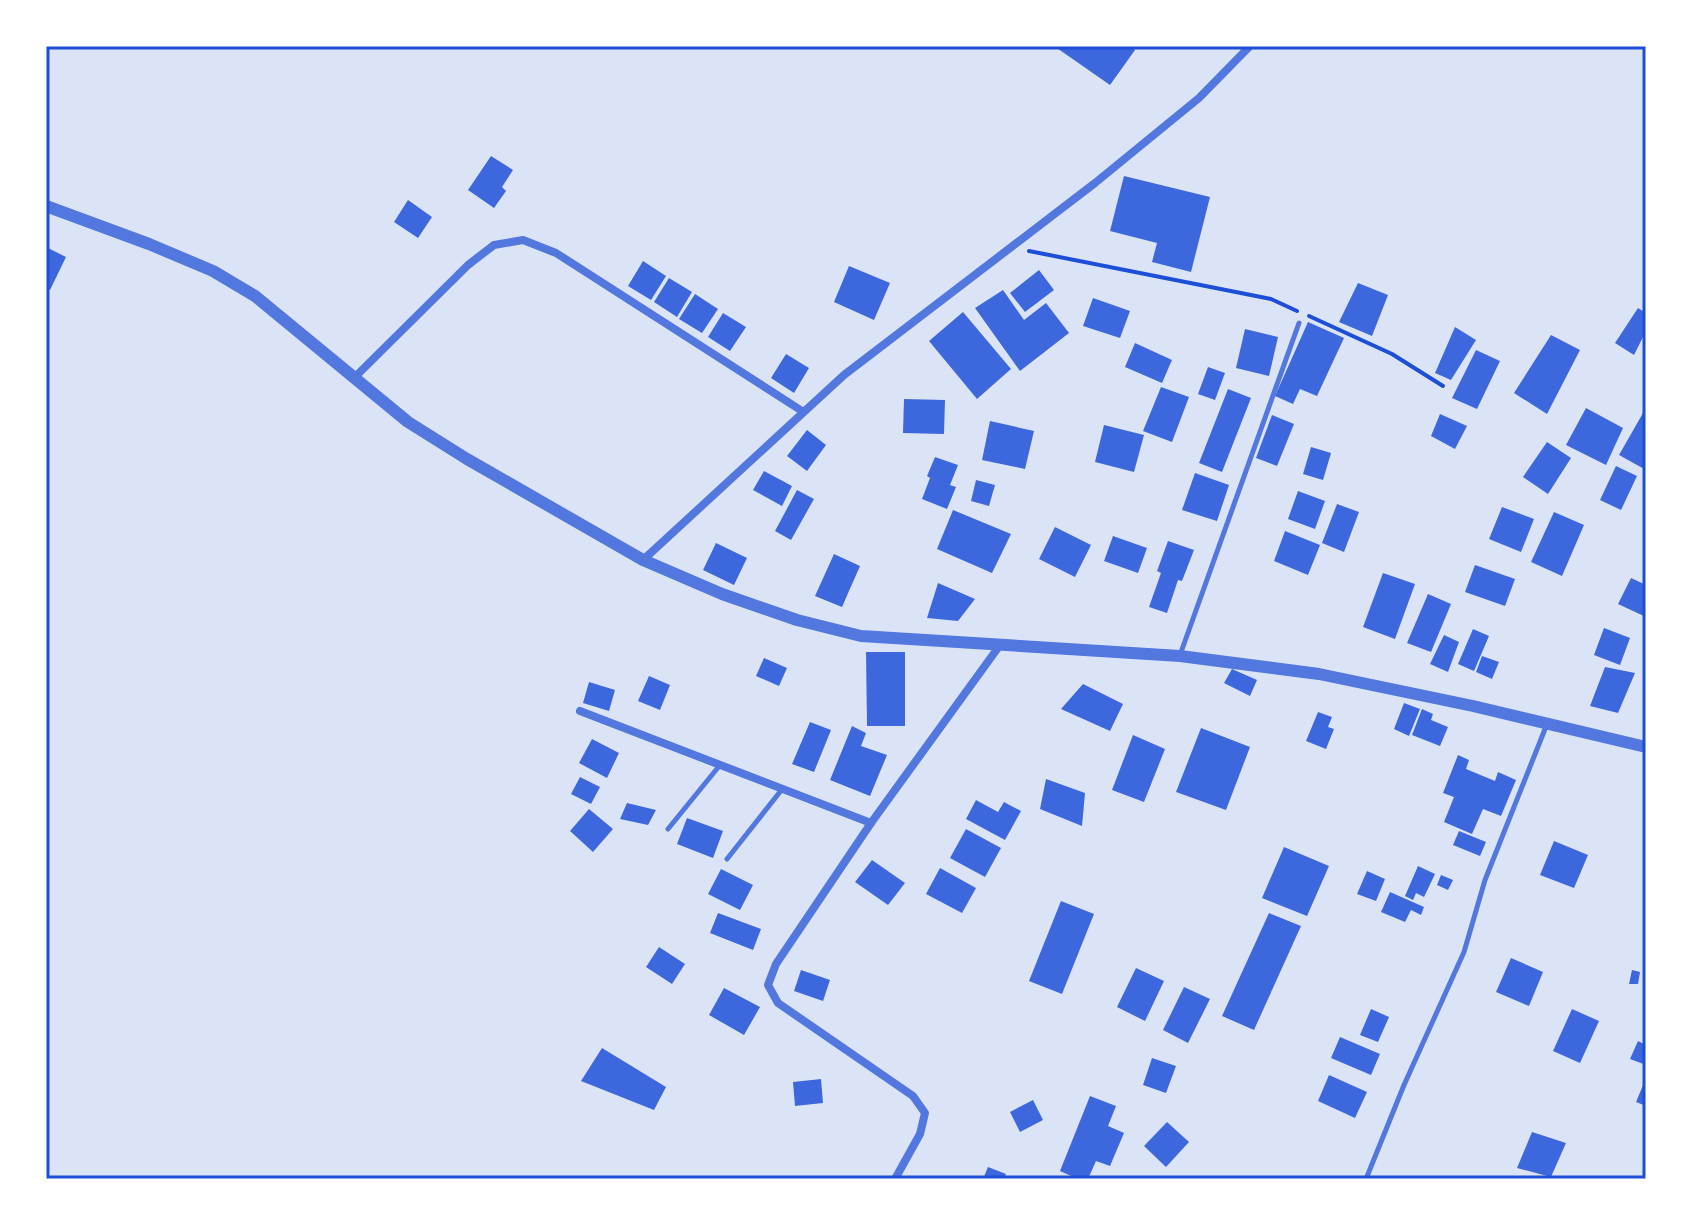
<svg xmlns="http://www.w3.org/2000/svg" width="1692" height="1225" viewBox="0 0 1692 1225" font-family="Figtree,sans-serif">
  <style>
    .green { fill: #dbe4f7 }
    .building { fill: #3d67dc }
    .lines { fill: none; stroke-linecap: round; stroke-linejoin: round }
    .path { stroke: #1d4ed8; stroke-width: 4 }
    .service { stroke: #5277de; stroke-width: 5 }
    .minor { stroke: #5277de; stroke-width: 8 }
    .tertiary { stroke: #5277de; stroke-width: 12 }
    .neatline { fill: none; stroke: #1d4ed8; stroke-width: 3 }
  </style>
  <rect width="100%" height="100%" fill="#f2f2f2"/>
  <rect class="green" x="46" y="46" width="1600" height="1133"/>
  <g class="building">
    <polygon points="1054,46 1130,46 1135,50 1110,85"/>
    <polygon points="491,156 513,170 502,187 506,191 494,208 468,190"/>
    <polygon points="1124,176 1210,197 1191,272 1152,262 1157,243 1110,231"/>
    <polygon points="408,200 432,217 418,238 394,222"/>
    <polygon points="46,247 66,257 50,290 46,287"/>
    <polygon points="643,261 666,276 651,300 628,286"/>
    <polygon points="849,266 890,283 874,320 834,302"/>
    <polygon points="1039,270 1054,290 1025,312 1010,293"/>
    <polygon points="669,278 692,292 677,317 654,302"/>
    <polygon points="1358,283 1388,295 1372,336 1339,322"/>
    <polygon points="1003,290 1024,320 1046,303 1069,333 1020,371 975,308"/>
    <polygon points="695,294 718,309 702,333 679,319"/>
    <polygon points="1093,298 1130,311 1120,338 1083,326"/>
    <polygon points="1638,308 1646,313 1646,331 1634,355 1615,343"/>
    <polygon points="963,312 1011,369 977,399 929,341"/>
    <polygon points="723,313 746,327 730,351 708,337"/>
    <polygon points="1308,322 1344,338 1317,396 1300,389 1293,404 1275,396"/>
    <polygon points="1455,327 1476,340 1451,380 1435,373"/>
    <polygon points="1245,329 1278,337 1269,376 1236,368"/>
    <polygon points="1551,335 1580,350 1547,414 1514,393"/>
    <polygon points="1135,343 1172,360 1162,383 1125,367"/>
    <polygon points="1476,350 1500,361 1477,409 1452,398"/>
    <polygon points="786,354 809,368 794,393 771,378"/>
    <polygon points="1208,367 1225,373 1215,400 1198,394"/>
    <polygon points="1161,387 1189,397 1172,442 1143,431"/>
    <polygon points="1228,389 1251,398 1222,472 1199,463"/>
    <polygon points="904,399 945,400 944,434 903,433"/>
    <polygon points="1586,408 1623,428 1606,465 1566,445"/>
    <polygon points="1643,413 1646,414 1646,470 1619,455"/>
    <polygon points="1440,414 1467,426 1455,449 1431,436"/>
    <polygon points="1272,415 1294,424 1277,466 1256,458"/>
    <polygon points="990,421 1034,431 1025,469 982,460"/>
    <polygon points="1104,425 1144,435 1134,472 1095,462"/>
    <polygon points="807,430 826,445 807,471 787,456"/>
    <polygon points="1547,442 1571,458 1548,494 1523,477"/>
    <polygon points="1311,447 1331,453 1323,480 1303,474"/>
    <polygon points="935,457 958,465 950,485 956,487 947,509 922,499 930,478 927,476"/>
    <polygon points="1616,466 1637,476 1621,510 1600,500"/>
    <polygon points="764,471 792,486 782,506 753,490"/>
    <polygon points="1195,473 1229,485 1217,521 1182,510"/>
    <polygon points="976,480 995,485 989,506 971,501"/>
    <polygon points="797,490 814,499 791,540 775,531"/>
    <polygon points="1298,491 1325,501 1315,529 1288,519"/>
    <polygon points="1337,504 1359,512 1344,552 1322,543"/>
    <polygon points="1502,507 1534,519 1521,552 1489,539"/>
    <polygon points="953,510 1011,534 992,573 937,549"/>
    <polygon points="1554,512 1584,525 1562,576 1531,562"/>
    <polygon points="1055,527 1091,545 1075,577 1039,559"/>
    <polygon points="1285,531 1320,545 1308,575 1274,561"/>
    <polygon points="1113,536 1147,548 1138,573 1104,561"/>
    <polygon points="1168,541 1194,550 1182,581 1178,580 1167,613 1149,607 1161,573 1157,571"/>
    <polygon points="716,543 747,558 734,585 703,570"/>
    <polygon points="834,554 860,566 842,607 815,596"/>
    <polygon points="1475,565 1515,579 1505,606 1465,592"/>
    <polygon points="1383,573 1415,584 1395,639 1363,627"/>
    <polygon points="1631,578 1646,585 1646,617 1618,604"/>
    <polygon points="938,583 975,599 958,621 927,618"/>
    <polygon points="1428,594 1451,604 1431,652 1407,643"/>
    <polygon points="1604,628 1630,638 1620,665 1594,655"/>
    <polygon points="1473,629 1489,636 1474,671 1458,664"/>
    <polygon points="1444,635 1459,642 1448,672 1430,664"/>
    <polygon points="866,652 905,652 905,726 867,726"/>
    <polygon points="1482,656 1499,662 1492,679 1476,672"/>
    <polygon points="764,658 787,668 779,686 756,676"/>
    <polygon points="1605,667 1635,673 1618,713 1590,706"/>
    <polygon points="1232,669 1257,680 1250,696 1224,683"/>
    <polygon points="649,676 670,685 660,710 638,701"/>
    <polygon points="589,682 615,690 609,711 583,703"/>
    <polygon points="1083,684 1123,704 1110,731 1061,709"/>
    <polygon points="1404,703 1420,709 1409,736 1394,729"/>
    <polygon points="1422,709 1433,714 1431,720 1448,727 1440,746 1412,735"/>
    <polygon points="1318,712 1332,717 1328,727 1334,729 1326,749 1306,741"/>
    <polygon points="810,722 831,730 814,772 792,764"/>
    <polygon points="852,726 866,733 861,746 887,755 870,796 830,780"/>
    <polygon points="1201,728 1250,747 1226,810 1176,792"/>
    <polygon points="1133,735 1165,749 1144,802 1112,790"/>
    <polygon points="592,739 619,753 607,778 579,763"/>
    <polygon points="1458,755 1469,760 1466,769 1495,781 1498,772 1516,780 1501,816 1483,809 1472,834 1444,822 1454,797 1443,793"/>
    <polygon points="580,777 600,787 591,804 571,794"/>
    <polygon points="1046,779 1085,793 1082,826 1040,809"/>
    <polygon points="976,800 998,812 1004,802 1021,811 1005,840 966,819"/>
    <polygon points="627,803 656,810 648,825 620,819"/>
    <polygon points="589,809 613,829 593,852 570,831"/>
    <polygon points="687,818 723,831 713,858 677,844"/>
    <polygon points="966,829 1001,848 985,877 950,858"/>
    <polygon points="1459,831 1486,842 1480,856 1453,845"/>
    <polygon points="1554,841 1588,855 1574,888 1540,875"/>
    <polygon points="1284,847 1329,866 1307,916 1262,898"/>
    <polygon points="872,860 905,883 888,905 855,882"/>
    <polygon points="1418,866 1435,874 1424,897 1416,893 1413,900 1405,896"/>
    <polygon points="940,868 976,888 962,913 926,894"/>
    <polygon points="721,869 753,885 740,910 708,894"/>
    <polygon points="1367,871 1385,879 1376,901 1357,894"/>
    <polygon points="1441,875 1453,880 1448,890 1437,885"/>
    <polygon points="1390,892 1424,907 1421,915 1411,910 1405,922 1381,912"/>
    <polygon points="1061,901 1094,914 1062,994 1029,981"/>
    <polygon points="718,913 761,929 753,950 710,933"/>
    <polygon points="1269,913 1301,926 1254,1030 1222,1016"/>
    <polygon points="659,947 685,964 672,984 646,967"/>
    <polygon points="1511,958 1543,972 1529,1006 1496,992"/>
    <polygon points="1136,968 1164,981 1145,1021 1117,1007"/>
    <polygon points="801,970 830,980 823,1001 794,991"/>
    <polygon points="1632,970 1640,972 1638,984 1629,984"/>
    <polygon points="1184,987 1210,999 1188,1043 1163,1030"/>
    <polygon points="724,988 760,1007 744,1035 709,1015"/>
    <polygon points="1371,1009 1389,1017 1378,1042 1360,1035"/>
    <polygon points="1572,1009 1599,1021 1580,1063 1553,1051"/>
    <polygon points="1340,1037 1380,1054 1371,1075 1331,1058"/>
    <polygon points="1638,1041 1646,1045 1646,1065 1630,1059"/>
    <polygon points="602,1048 666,1087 654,1110 581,1081"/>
    <polygon points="1152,1058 1176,1066 1166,1093 1143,1085"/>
    <polygon points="1329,1075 1367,1092 1355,1118 1318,1101"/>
    <polygon points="1646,1078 1646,1106 1636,1102"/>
    <polygon points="821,1079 823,1103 795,1106 793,1082"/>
    <polygon points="1090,1096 1116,1106 1108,1126 1124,1133 1110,1166 1096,1161 1088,1179 1078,1179 1060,1171"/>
    <polygon points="1033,1100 1043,1120 1020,1132 1010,1112"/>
    <polygon points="1167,1122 1189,1142 1166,1167 1144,1146"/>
    <polygon points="1532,1132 1566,1143 1551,1177 1517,1168"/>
    <polygon points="988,1167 1006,1174 1004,1179 983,1179"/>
  </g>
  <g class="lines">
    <g class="path">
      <polyline points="1029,251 1271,299 1297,311"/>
      <polyline points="1309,316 1392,354 1443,386"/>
    </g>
    <g class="service">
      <polyline points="1180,655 1299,323"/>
      <polyline points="668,829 720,765"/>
      <polyline points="727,859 783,788"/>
      <polyline points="1366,1179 1404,1085 1464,952 1485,880 1547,724"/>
    </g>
    <g class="minor">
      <polyline points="353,379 468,265 494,245 523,240 556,253 802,411"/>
      <polyline points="643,560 844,375 1095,183 1199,98 1250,46"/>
      <polyline points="580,711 871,823"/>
      <polyline points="895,1179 920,1134 925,1113 913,1096 778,1003 768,985 776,964 871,823 1000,645"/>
    </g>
    <polyline class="tertiary" points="46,206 149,244 213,271 255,296 408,422 467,459 643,560 722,594 797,620 861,636 1180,656 1319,674 1473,706 1646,747"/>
  </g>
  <rect width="1692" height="1225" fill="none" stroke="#ffffff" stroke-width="96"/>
  <rect x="48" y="48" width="1596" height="1129" class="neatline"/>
</svg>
